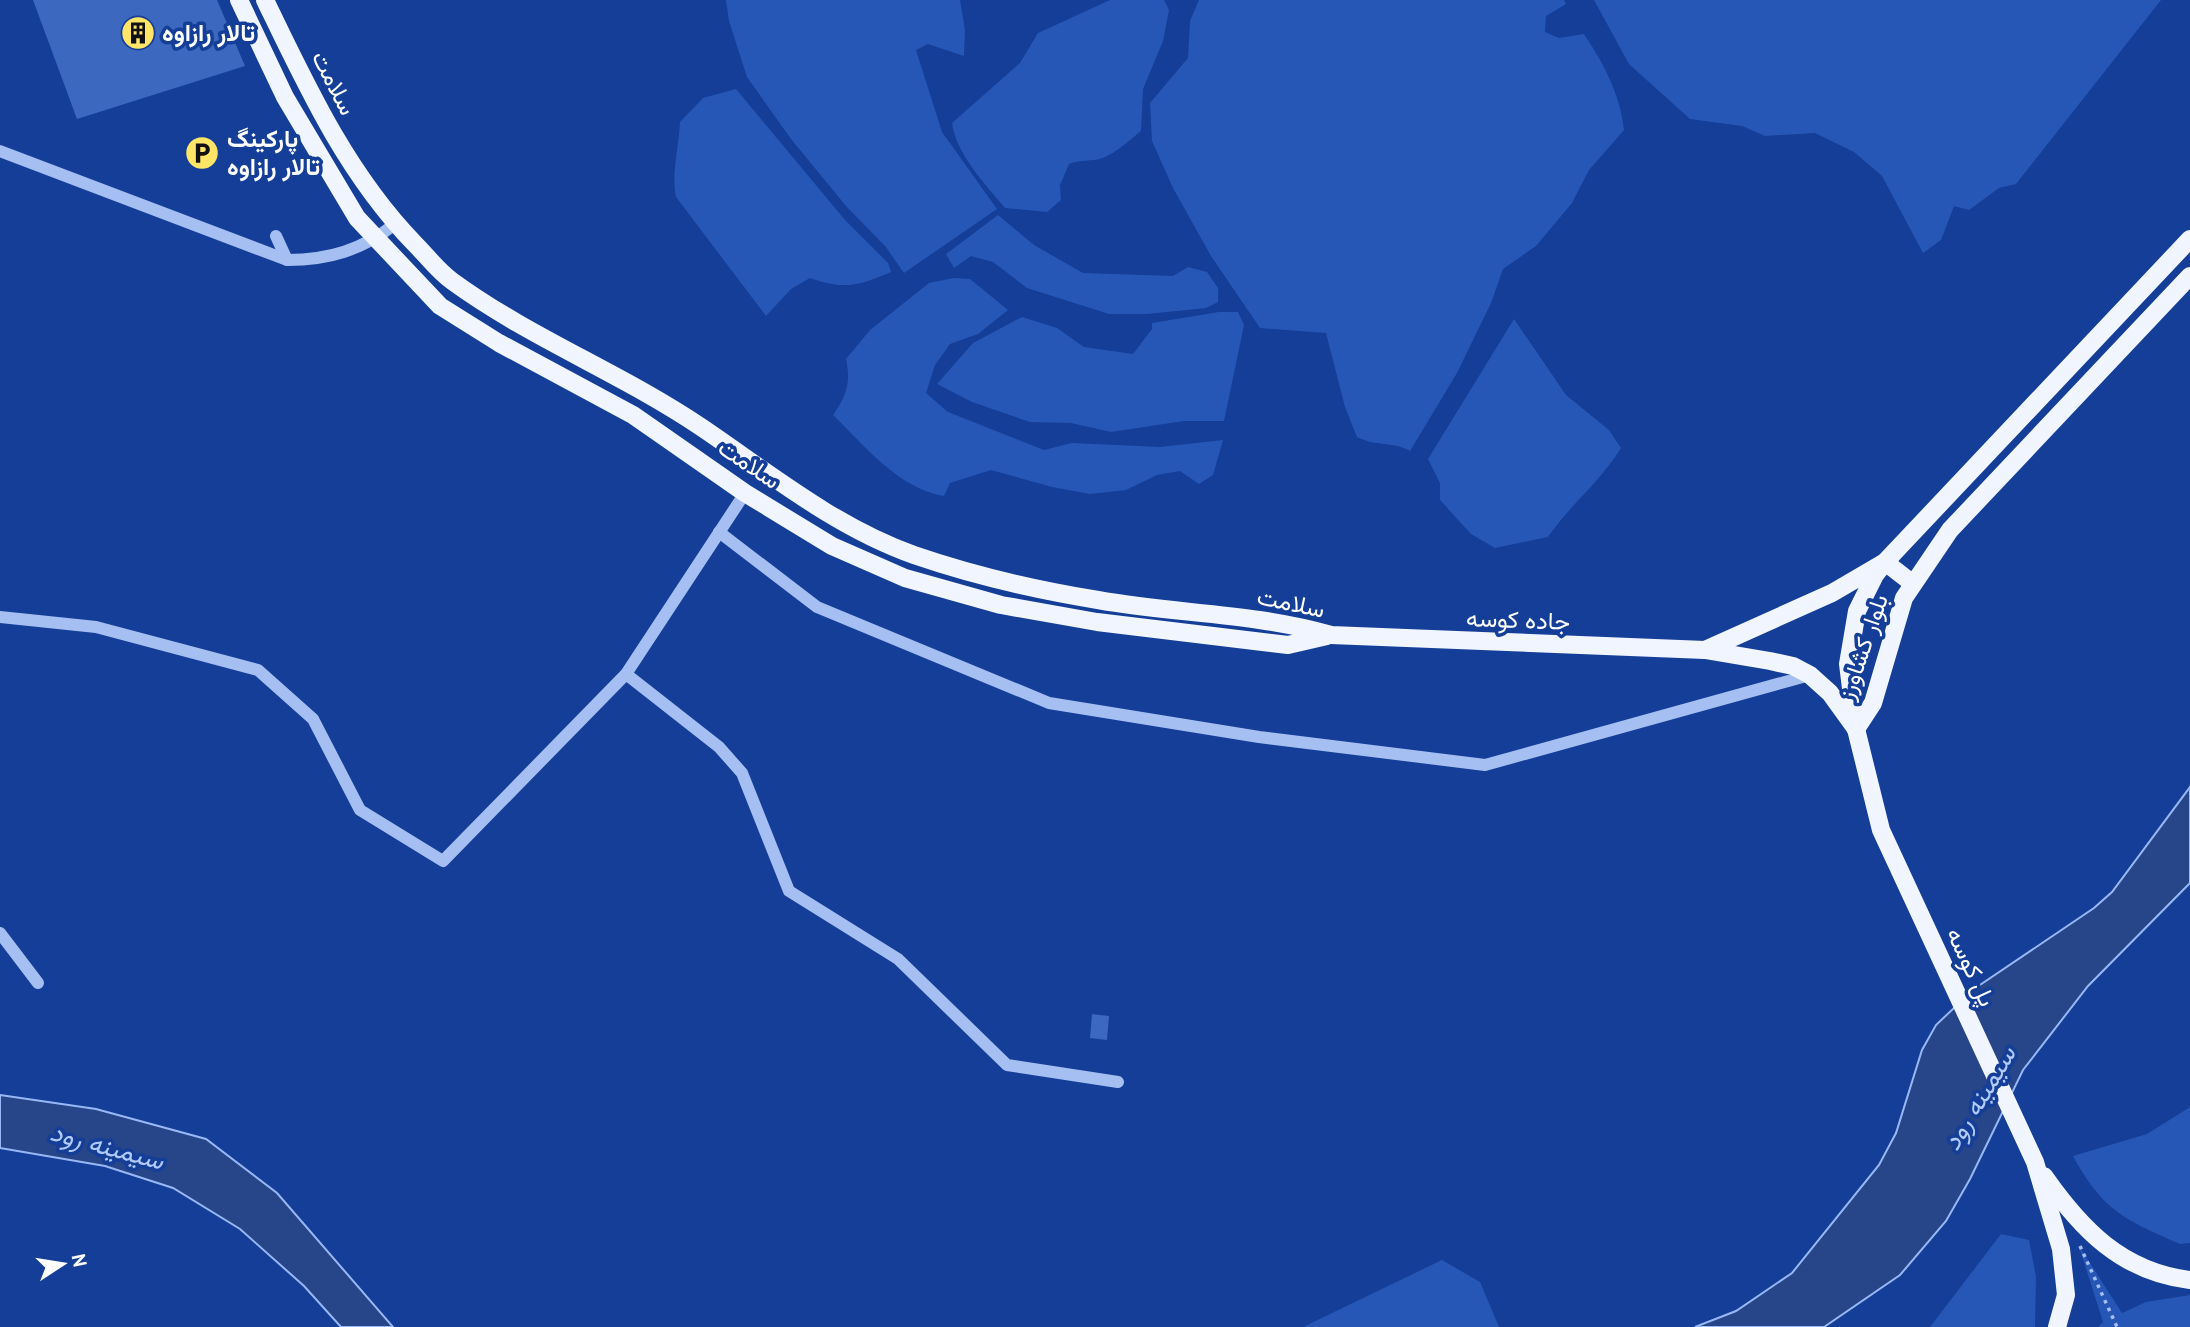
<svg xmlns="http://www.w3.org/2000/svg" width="2190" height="1327" viewBox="0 0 2190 1327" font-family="'PT Sans',Vazirmatn,sans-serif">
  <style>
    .green { fill: #2757b6 }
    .water { fill: #274589; stroke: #98b8f5; stroke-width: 2 }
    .building { fill: #3d68bf }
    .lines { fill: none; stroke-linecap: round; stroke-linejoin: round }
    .path { stroke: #a6bff2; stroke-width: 3.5; stroke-dasharray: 3.5 5; stroke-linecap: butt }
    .minor { stroke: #a6bff2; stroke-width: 12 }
    .major { stroke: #f1f5ff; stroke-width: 18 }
    .labels { text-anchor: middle; stroke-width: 7; stroke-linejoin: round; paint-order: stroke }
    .poi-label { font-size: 24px; font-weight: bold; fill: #fff; stroke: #143e97; text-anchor: start }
    .street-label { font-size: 24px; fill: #fff; stroke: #143e97 }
    .water-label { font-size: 26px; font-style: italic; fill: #b2caf9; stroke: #143e97 }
  </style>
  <rect width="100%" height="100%" fill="#143e97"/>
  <g class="green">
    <polygon points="726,0 960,0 965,30 964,56 928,44 916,50 942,132 997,209 904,273 885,246 846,206 791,139 747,77 729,21"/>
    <path d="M1110 0H1164L1169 10 1163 41 1143 89 1141 131C1129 141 1117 152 1103 158 1091 162 1081 159 1069 164L1060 185 1061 200 1047 212 1005 208C986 185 956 154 952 123L1020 63 1038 33Z"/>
    <path d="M1199 0H1564L1566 4 1546 16 1545 32 1559 38 1584 34C1604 64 1620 94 1624 130L1589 170 1572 203 1536 246 1503 269 1491 303 1457 373 1410 451C1392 441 1377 447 1357 437L1345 407 1326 333 1260 328 1211 256 1173 188 1152 141 1150 103 1188 58 1190 21Z"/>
    <polygon points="1594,0 2161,0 2016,184 1999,188 1969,210 1954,206 1941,240 1923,253 1882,176 1854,152 1815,133 1765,136 1742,126 1690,119 1629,64"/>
    <path d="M736 89 845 220 888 263 891 272C858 286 845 290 810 278L791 289 766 316 676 197C671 173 679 147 680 122L703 98Z"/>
    <polygon points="998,215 1034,245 1083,273 1173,276 1188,267 1207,272 1218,288 1218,302 1206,308 1147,314 1109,314 1027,288 993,262 971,256 954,268 946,254"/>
    <path d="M954 278 970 279 1008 310 978 334 950 344 935 365 926 393 948 412 1044 450 1072 443 1160 447 1223 440 1213 475 1199 484 1180 471 1157 475 1126 490 1090 494 1052 487 991 470 950 483 944 496C899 489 864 445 833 415 847 395 851 382 846 359L870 330 929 283Z"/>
    <polygon points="1219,312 1238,312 1244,325 1224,421 1184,421 1111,432 1071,423 1030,422 972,402 937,384 973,343 1022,317 1057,328 1084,347 1133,354 1152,329 1152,323"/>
    <path d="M1514 319 1566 395 1609 430 1621 448C1600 482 1570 505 1548 537L1495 548 1471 534 1440 500V483L1428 459Z"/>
    <path d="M2190 1107V1243L2180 1244C2125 1220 2103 1211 2073 1156L2147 1134Z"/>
    <polygon points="2001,1234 2029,1240 2036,1277 2035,1327 1930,1327"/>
    <polygon points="2079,1246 2122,1313 2146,1302 2190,1295 2190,1327 2098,1327 2103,1322"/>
    <polygon points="1442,1260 1480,1282 1499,1327 1303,1327"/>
  </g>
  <g class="water">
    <polygon points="2190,787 2190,883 2088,986 2023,1070 1970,1179 1946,1221 1900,1275 1824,1327 1695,1327 1736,1311 1792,1273 1879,1165 1896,1133 1922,1050 1936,1025 1974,989 2094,908 2112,892"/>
    <polygon points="0,1095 96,1109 206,1139 277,1193 393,1327 341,1327 304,1286 240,1229 173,1188 105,1166 0,1148"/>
  </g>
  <g class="building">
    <polygon points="33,0 217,0 245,66 77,119"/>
    <polygon points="1092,1014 1109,1016 1107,1040 1090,1038"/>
  </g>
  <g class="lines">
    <polyline class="path" points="2080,1246 2117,1327"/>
    <g class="minor">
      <path d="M0 151 287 260C329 260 362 250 395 224"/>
      <polyline points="276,236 287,260"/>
      <polyline points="719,532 817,607 1049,703 1259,737 1485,765 1810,675"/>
      <polyline points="0,617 96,627 258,670 313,719 360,810 443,861 626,674 745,493"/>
      <polyline points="626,674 719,747 742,773 789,891 898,959 1007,1065 1118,1082"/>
      <polyline points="0,933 38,983"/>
    </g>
    <g class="major">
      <polyline points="239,0 285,97 357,218 440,306 499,343 633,415 745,493 832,546 905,578 1001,605 1097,622 1288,645 1327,636"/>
      <path d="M265 0C307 87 347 174 415 244 427 256 438 271 452 281 530 338 621 373 701 427 769 473 835 527 914 555 972 575 1037 590 1098 600 1176 614 1255 613 1331 635L1705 650 1770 661 1793 666 1810 675 1830 693 1856 729"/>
      <polyline points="1705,650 1832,593 1885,562 1912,583"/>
      <polyline points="1856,729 1873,703 1904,598 1950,530 2190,276"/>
      <path d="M2044 1176C2081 1229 2122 1272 2190 1280"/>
      <polyline points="2057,1327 2066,1295 2061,1249 2035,1162 1881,830 1856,729 1848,664 1857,611 1875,575 1885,562 2190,239"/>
    </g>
  </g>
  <defs>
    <g id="building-disc" transform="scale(1.75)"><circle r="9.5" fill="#ffe567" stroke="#143e97"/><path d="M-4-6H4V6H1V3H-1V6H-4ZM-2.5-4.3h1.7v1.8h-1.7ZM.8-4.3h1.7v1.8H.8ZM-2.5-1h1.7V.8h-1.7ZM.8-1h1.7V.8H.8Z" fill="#111"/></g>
    <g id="parking-disc" transform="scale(1.75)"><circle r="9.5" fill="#ffe567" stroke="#143e97"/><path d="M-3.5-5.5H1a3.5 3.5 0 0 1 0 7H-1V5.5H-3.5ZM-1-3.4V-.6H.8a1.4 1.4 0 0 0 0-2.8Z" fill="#111"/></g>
  </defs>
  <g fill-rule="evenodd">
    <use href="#building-disc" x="138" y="33"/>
    <use href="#parking-disc" x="202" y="153"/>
  </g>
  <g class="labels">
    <g class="poi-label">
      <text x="162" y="41">تالار رازاوه</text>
      <text x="227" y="147">پارکینگ<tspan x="227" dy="28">تالار رازاوه</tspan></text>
    </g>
    <g class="street-label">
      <text transform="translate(334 83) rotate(63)" y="8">سلامت</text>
      <text transform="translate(749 464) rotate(34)" y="8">سلامت</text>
      <text transform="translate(1291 603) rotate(12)" y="8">سلامت</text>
      <text transform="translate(1518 620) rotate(2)" y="8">جاده کوسه</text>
      <text transform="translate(1863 647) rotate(-71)" y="8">بلوار کشاورز</text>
      <text transform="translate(1971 967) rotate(65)" y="8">پل کوسه</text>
    </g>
    <g class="water-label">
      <text transform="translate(1979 1098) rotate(-59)" y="9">سیمینه رود</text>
      <text transform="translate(107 1146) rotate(15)" y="9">سیمینه رود</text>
    </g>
  </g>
  <g transform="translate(63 1264) rotate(78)" stroke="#143e97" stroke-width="5" paint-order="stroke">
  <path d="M0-5L12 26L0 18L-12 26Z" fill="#ffffff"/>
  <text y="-10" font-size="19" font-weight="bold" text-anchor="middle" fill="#ffffff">N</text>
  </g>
</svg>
